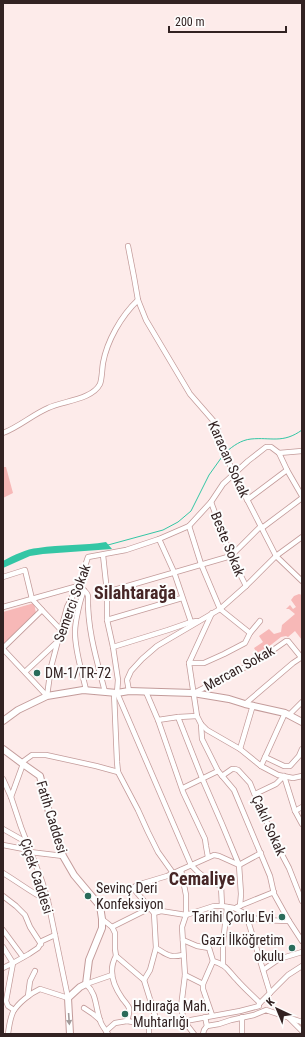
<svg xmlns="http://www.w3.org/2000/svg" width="305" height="1037" viewBox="0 0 305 1037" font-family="'Roboto Condensed',sans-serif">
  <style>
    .green { fill: #f7b8b7 }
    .water { fill: #34c6a5 }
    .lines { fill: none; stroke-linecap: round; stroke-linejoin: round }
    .stream { stroke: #34c6a5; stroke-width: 1 }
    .minor-casing { stroke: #c39b9a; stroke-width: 6 }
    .major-casing { stroke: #c39b9a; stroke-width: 8 }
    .minor { stroke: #fff; stroke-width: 4.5 }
    .major { stroke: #fff; stroke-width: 6 }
    .oneway { fill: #a39c9c }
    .poi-dot { fill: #2a6b5a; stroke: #fdfdfd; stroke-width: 1.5 }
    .labels { text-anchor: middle; stroke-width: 4; stroke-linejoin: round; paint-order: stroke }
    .street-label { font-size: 14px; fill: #322222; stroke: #fdfdfd }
    .poi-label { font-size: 14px; fill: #322222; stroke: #fdfdfd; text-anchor: start }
    .district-label { font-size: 18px; font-weight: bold; fill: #462626; stroke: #fdfdfd }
  </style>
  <rect width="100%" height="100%" fill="#fdebea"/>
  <g class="green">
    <polygon points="3,467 6,467 13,493 3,498"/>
    <polygon points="299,594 302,595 302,640 295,631 288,637 286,636 281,637 258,655 254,648 263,642 259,636 269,629 274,634 281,632 282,625 295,614 289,609 286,609 290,605 293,609 296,607 291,600 294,596"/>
    <polygon points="34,603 36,613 3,645 3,612"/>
  </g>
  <path class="water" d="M106 542 112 549 43 554 30 556 3 568V561C14 555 26 549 38 548 61 544 84 546 106 542Z"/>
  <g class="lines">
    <g class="stream">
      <path d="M226 452C233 446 241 440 251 439 271 437 283 444 302 430"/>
      <polyline points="108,545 163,530 178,522 191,511 209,475 224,454"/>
    </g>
    <g class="minor-casing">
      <g id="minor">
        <polyline points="128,246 134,277 138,300 146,320 190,394 217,425 220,443 234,474 276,556 302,581"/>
        <path d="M3 433C19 427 32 415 48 408 62 401 92 400 100 384 102 379 102 369 103 363 107 341 121 316 138 300"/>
        <polyline points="279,453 302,451"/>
        <polyline points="247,500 287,470"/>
        <polyline points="211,502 231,556 246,586"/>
        <polyline points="189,526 201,564 220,609 250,633"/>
        <polyline points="262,528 302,498"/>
        <polyline points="159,539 174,572 191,622"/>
        <path d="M103 555 107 592V620L113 647 118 680 117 693 191 865C199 874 210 882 221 886L222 906"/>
        <polyline points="3,577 25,570 32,599 42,610"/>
        <path d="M84 590C80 600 75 622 75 632 75 652 82 671 86 690"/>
        <polyline points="107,592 231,556 261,526"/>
        <path d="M3 607 78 586C82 589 87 591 88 596 87 629 97 661 105 692"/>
        <polyline points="212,613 189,663 197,716 201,724 207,730 240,749 261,766 278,775 293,778 302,776"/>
        <polyline points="107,620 182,598"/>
        <polyline points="113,647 168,630 191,622 197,621"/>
        <polyline points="3,648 42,610 61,630"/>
        <polyline points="3,649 47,696"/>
        <polyline points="189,663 204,663 224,654 245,643 250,633 260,621"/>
        <polyline points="25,672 57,642"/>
        <polyline points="129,691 127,680 131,671 142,659 157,646 220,609 246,586 276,556 302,537"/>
        <polyline points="146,692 158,720 183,792 205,839 206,846 208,857"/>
        <polyline points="114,693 117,762 118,772 138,810 148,832 158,852 173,873"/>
        <polyline points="194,693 259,660 286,641 288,641 301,657"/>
        <polyline points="47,696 51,667 67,607 79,584 88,557 126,550 159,539 189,526 211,502 223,484 248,461 266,447 271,447 279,453 287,470 302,496"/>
        <polyline points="245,704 293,663 302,657"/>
        <polyline points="289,715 302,702"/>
        <polyline points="178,717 202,778 222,824 239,865 241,894 240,906"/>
        <polyline points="158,720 178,717 197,716"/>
        <polyline points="201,724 202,739 218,771 234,790 270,876 274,894 289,921 302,941"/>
        <polyline points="240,749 253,705"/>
        <polyline points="265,757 284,766 290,766 299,756 302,749"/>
        <polyline points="21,763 32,755 46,755 96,766 118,772"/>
        <polyline points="261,766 285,713"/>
        <polyline points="222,776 232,769 235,769 238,770 250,783 260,808 280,851 289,868 302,901"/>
        <polyline points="3,779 11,797 21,827 42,881 48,901 68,998"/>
        <polyline points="183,788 218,771"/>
        <polyline points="255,794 276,784 284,776 295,811 302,824"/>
        <polyline points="11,797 23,764"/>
        <polyline points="295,811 302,807"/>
        <polyline points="3,829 26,842"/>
        <polyline points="3,845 29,850"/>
        <polyline points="30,852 63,856"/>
        <polyline points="181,870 186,895 186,915 182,927 185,975 181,1007 184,1021 194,1034"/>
        <path d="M3 873C18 882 32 893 48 901"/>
        <polyline points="133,888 154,913 156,948 150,970 144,980"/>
        <polyline points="129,891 137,885 167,876 214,855 219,856 239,865 261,853"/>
        <polyline points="3,896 16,906 25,915 30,927 41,944"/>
        <polyline points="237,907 274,892"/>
        <polyline points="154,913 161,911 186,915 214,906 222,906 234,908 246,914 270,993"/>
        <polyline points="246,914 259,920 289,921"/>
        <polyline points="102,919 112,927 115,933 115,949 116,956 144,980 158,1025"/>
        <polyline points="112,927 150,908"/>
        <polyline points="3,930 23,957"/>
        <path d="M183 940 197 946 209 948 213 961C227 965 228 971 237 980 244 988 252 995 260 1003"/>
        <polyline points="3,947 13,963 6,1001 8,1006 14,1010"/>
        <path d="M156 948C168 955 169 958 183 955"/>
        <path d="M116 956C108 970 113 985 122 998 124 1001 128 1005 129 1008 130 1012 128 1017 127 1021"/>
        <polyline points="223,964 223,943 227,907"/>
        <polyline points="3,968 13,963 29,954 38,948 42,941 55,935"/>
        <polyline points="263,970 279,959 302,952"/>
        <polyline points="185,975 203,984"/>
        <path d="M86 984C97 994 95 1006 100 1020 101 1025 105 1029 108 1034"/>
        <polyline points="86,984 112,975"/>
        <polyline points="28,996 30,981 35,971"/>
        <polyline points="259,1004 288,975 302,966"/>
        <polyline points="84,1008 93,1014 100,1020"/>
        <polyline points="212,1015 203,989 203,984 213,961"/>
        <polyline points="289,1018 302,1031"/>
        <polyline points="149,1024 149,1034"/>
        <polyline points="207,1026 219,1024 231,1020 254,1015 266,1010 302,1022"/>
        <polyline points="106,1031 115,1023 127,1021 144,1024 158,1025 169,1024 240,1011 259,1006"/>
        <path d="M8 1034C9 1026 10 1019 13 1012 18 1003 31 993 40 989L68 998"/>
        <polyline points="203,1034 204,1030 207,1026 205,1017"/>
        <polyline points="242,1034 242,1017"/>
      </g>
    </g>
    <g class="major-casing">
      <g id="major">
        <polyline points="3,721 18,710 47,696 83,690 117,693 129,691 193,693 229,699 245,704 285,713 302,722"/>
        <polyline points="3,749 23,764 40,776 51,820 63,856 74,875 100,906 102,919 102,928 89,960 86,984 80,987 68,998 70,1034"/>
      </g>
    </g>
    <use href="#minor" class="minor"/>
    <use href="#major" class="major"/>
  </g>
  <defs><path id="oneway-solid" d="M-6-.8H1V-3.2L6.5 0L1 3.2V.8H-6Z"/></defs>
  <use class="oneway" href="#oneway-solid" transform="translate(69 1019) rotate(86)"/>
  <g class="poi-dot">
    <circle cx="37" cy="673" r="4"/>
    <circle cx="88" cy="896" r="4"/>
    <circle cx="282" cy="917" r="4"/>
    <circle cx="292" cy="948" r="4"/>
    <circle cx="125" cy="1014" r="4"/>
  </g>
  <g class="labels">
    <g class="street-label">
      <text transform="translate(229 459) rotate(66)" y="5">Karacan Sokak</text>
      <text transform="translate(228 544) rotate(68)" y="5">Beste Sokak</text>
      <text transform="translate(72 603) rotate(-70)" y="5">Semerci Sokak</text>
      <text transform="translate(239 668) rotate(-29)" y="5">Mercan Sokak</text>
      <text transform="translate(52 817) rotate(73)" y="5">Fatih Caddesi</text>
      <text transform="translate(269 825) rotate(66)" y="5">Çakıl Sokak</text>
      <text transform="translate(37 876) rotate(72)" y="5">Çiçek Caddesi</text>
    </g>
    <g class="poi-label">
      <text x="45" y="678">DM-1/TR-72</text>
      <text x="96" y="893">Sevinç Deri<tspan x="96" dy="16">Konfeksiyon</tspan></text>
      <text x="274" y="922" text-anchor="end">Tarihi Çorlu Evi</text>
      <text x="284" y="945" text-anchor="end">Gazi İlköğretim<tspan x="284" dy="16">okulu</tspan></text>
      <text x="133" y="1011">Hıdırağa Mah.<tspan x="133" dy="16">Muhtarlığı</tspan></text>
    </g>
    <g class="district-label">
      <text x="135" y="599">Silahtarağa</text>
      <text x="202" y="885">Cemaliye</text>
    </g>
  </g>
  <rect width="305" height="1037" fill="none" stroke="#322222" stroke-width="8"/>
  <g transform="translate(277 1009) rotate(316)" stroke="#fdfdfd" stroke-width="3" paint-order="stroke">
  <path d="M0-3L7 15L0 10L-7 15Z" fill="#322222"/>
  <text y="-6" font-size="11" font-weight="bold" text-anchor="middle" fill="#322222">K</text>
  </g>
  <path d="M169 26v6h117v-6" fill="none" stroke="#322222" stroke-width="2"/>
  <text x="175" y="26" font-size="12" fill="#322222" stroke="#fdfdfd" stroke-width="3" paint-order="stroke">200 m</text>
</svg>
